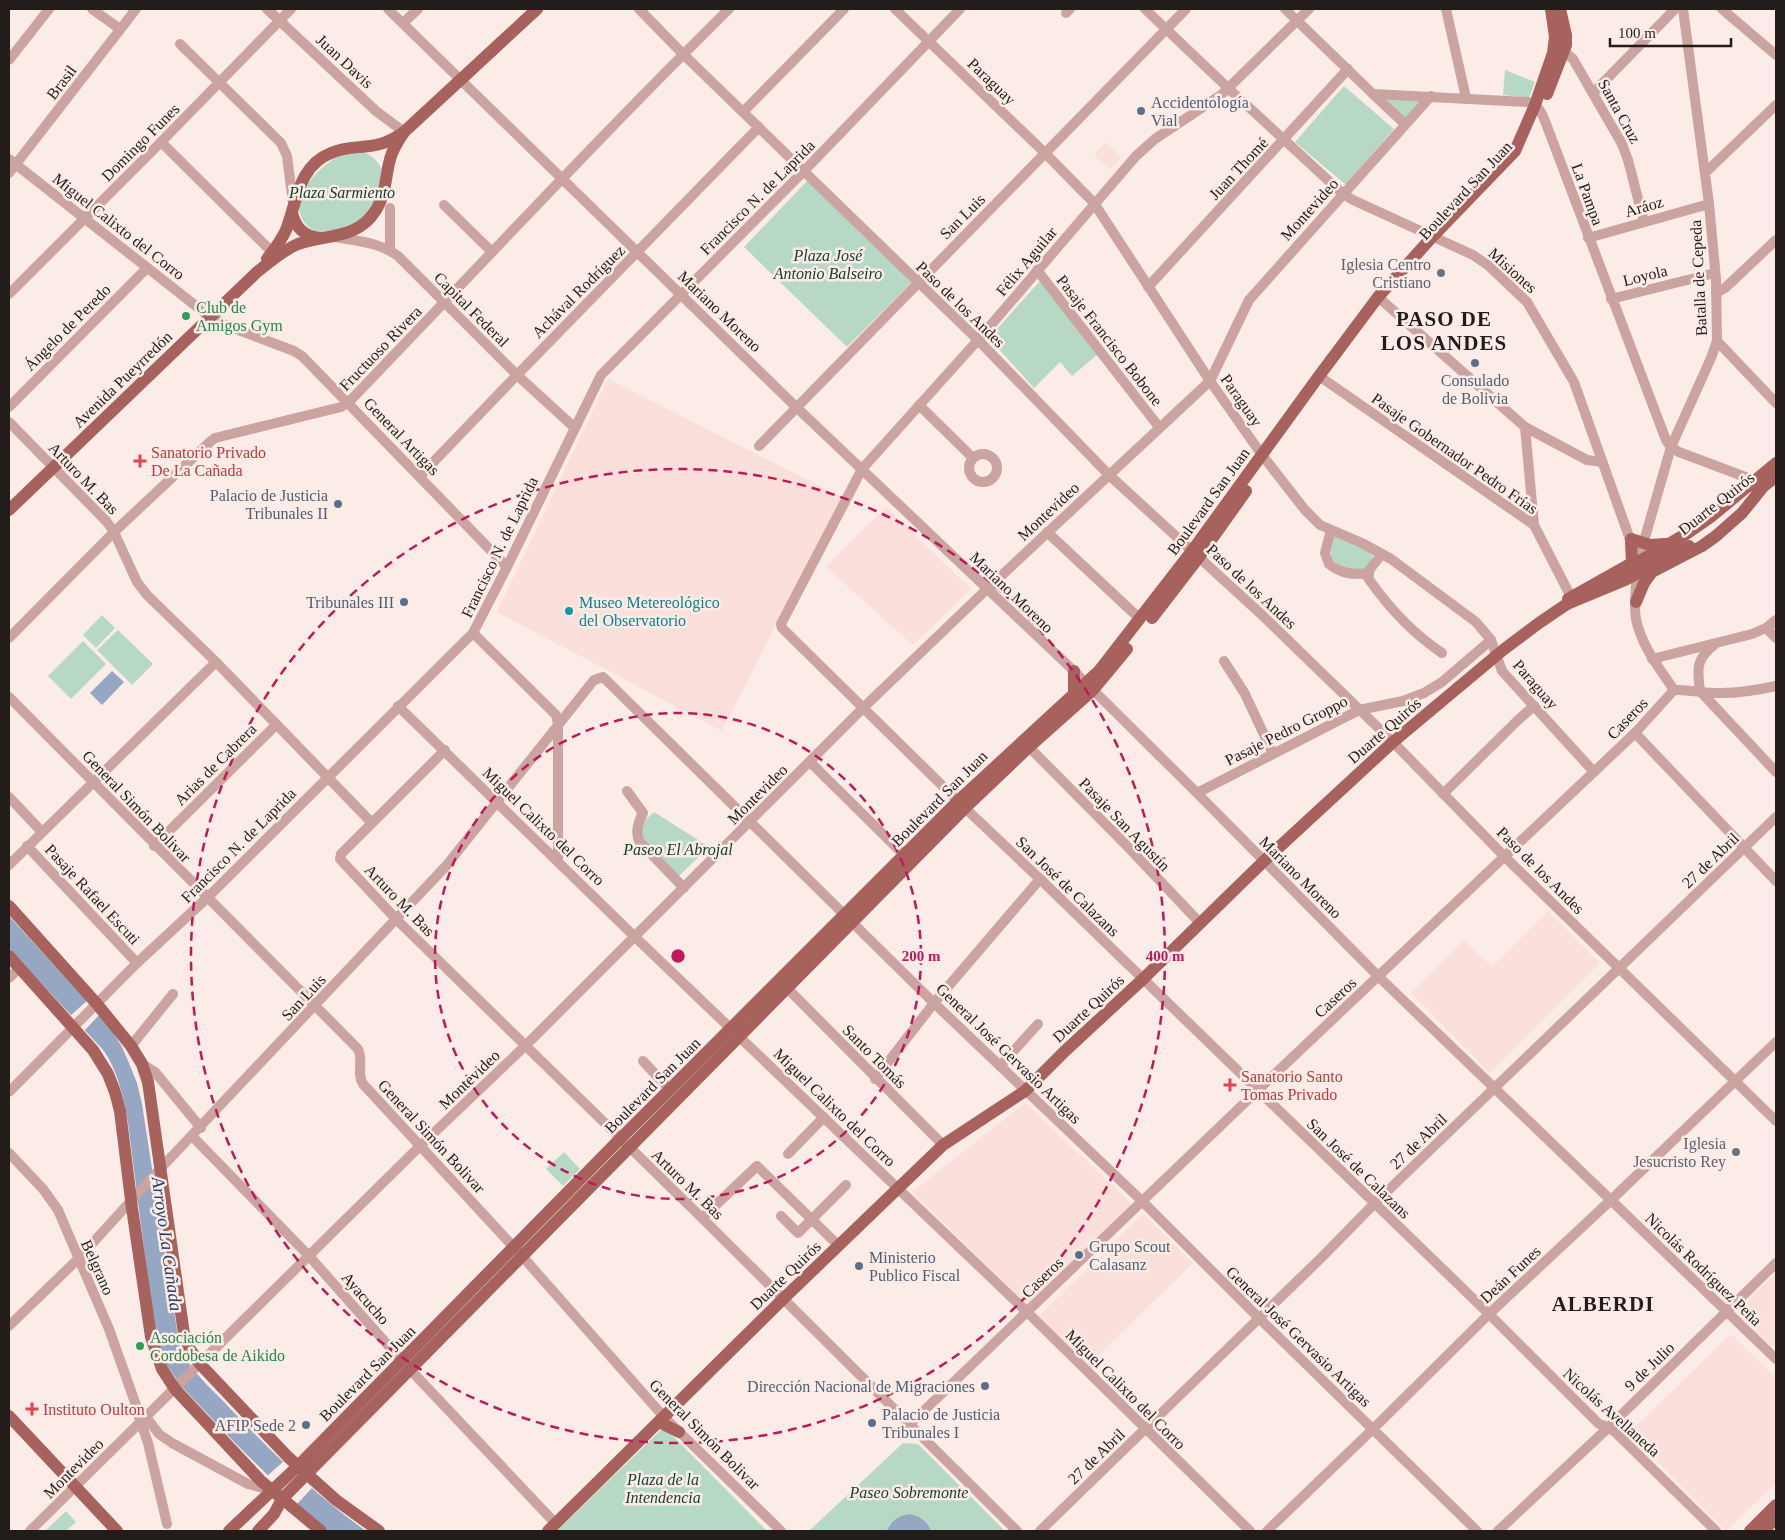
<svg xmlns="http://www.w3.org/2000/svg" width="1785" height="1540" viewBox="0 0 1785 1540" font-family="Georgia,serif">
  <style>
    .education { fill: #fadfda }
    .green { fill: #b7d8c5 }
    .water { fill: #96a7c3 }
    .pier { fill: #fbece7 }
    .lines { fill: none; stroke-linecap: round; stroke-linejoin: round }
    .minor { stroke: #cba3a0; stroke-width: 10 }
    .major { stroke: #a7625d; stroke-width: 12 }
    .major-bridge { stroke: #a7625d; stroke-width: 12 }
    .ring { fill: none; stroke: #c2185b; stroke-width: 2.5; stroke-dasharray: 9 6 }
    .service-dot { fill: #5c6f8a; stroke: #fbece7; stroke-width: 2 }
    .worship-dot { fill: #6b7280; stroke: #fbece7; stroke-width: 2 }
    .leisure-dot { fill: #2e9e5b; stroke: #fbece7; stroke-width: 2 }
    .health-dot { fill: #e0444e; stroke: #fbece7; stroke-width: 2 }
    .culture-dot { fill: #0f9aa8; stroke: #fbece7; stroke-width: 2 }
    .labels { text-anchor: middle; stroke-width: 5; stroke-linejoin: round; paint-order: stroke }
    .street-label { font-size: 16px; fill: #221d1b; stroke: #fbece7 }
    .service-label { font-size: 16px; fill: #4e5e75; stroke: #fbece7; text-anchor: start }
    .park-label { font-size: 16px; font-style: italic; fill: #113e2a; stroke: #fbece7 }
    .worship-label { font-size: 16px; fill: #5b616d; stroke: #fbece7; text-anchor: end }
    .leisure-label { font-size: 16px; fill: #27864d; stroke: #fbece7; text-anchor: start }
    .health-label { font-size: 16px; fill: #be3a42; stroke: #fbece7; text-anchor: start }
    .culture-label { font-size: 16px; fill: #0d838f; stroke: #fbece7; text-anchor: start }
    .water-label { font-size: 18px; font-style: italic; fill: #233b63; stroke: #fbece7 }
    .district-label { font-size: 21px; font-weight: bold; letter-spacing: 1px; fill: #221d1b; stroke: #fbece7 }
    .centre { fill: #c2185b; stroke: #fbece7; stroke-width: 2.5 }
    .ring-label { font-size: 15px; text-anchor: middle; font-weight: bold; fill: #c2185b; stroke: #fbece7; stroke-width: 5; stroke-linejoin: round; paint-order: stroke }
  </style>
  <rect width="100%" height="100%" fill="#fbece7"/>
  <g class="education">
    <polygon points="1106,142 1121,158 1110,170 1094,155"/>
    <polygon points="608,379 841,497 722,731 497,612"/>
    <polygon points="886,507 971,589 913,645 826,567"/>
    <polygon points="1548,911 1600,963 1490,1073 1411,993 1464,940 1492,967"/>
    <polygon points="1025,1103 1133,1205 1027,1305 912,1192"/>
    <polygon points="1143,1214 1193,1263 1086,1367 1037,1318"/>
    <polygon points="1776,1273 1776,1343 1772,1347 1736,1312"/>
    <polygon points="1731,1334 1776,1378 1776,1483 1726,1531 1629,1433"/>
  </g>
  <g class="green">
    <polygon points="1505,70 1535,82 1529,98 1503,95"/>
    <polygon points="1344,86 1394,129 1346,185 1295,142"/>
    <polygon points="1385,98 1422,100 1406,119"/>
    <path d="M361 151C416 172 357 244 317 231 309 229 304 223 301 216 291 193 321 166 339 156 345 153 354 152 361 151Z"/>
    <polygon points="808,180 913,281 847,347 744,247"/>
    <polygon points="1040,281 1098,354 1072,376 1060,362 1034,388 989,338"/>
    <path d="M1335 535 1374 554C1372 558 1370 562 1368 565 1359 577 1340 567 1332 559L1331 551Z"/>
    <polygon points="102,615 115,628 96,648 83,635"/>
    <polygon points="118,630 153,664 132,685 97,650"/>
    <polygon points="83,641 106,664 71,699 48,676"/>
    <polygon points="654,812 709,847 679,876 641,836 640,825"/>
    <polygon points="564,1152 580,1169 563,1186 546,1169"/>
    <polygon points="664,1427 767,1531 557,1531"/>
    <polygon points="903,1443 918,1444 1005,1531 809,1531"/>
    <polygon points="66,1511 76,1522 66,1531 45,1531"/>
  </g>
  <g class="water">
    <polygon points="112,671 124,682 102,705 90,693"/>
    <path d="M9 916 107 1023 122 1047 129 1063 137 1083 142 1104 179 1343C186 1367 208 1385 225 1403 269 1450 314 1494 366 1531H329L299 1506 236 1444 183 1388 163 1360 155 1335 128 1123C124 1098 118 1072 104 1051L9 948Z"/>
    <path d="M909 1514C920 1516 927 1521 931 1531H887C891 1521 898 1516 909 1514Z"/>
  </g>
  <g class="pier">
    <polygon points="89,999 101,1013 83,1032 69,1017"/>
    <polygon points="284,1461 313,1487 295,1506 266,1477"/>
  </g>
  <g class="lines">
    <g class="minor">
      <polyline points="92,9 120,29"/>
      <polyline points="267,9 376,111 404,132"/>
      <polyline points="388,9 793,404 1074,671 1197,793 1379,977 1776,1359"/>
      <polyline points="639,9 683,54 978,340 1109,475 1261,614 1393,742 1505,857 1776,1121"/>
      <polyline points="895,9 1045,153 1094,203 1210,381 1262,455 1305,510 1320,525 1362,543 1391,559 1476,622 1491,640 1502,671 1594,772"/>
      <polyline points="1145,9 1228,88 1343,194 1353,200 1473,255 1489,266 1527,302 1574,382 1632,545"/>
      <path d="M1285 9 1373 94 1528 102C1539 106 1541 111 1545 121L1666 440 1671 447 1679 452 1756 481"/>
      <polyline points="1309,9 1221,95 1155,139 1136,156 978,340 862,469 781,624 782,628 965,808 1040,879 1489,1314 1599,1424 1609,1427 1616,1433 1716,1531"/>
      <polyline points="1446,9 1466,98"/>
      <polyline points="1722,9 1776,55"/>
      <polyline points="1066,13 1070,9"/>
      <polyline points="403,23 418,9"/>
      <polyline points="180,44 281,143 287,156 293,203"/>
      <polyline points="1564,51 1573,59 1622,144 1628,160 1644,222"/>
      <polyline points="9,60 49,9"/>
      <polyline points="1593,93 1675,9"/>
      <polyline points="1373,94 1405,124"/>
      <polyline points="743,112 844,9"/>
      <polyline points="161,142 272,252"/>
      <polyline points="9,159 210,317 223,324 294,351 302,356 507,567"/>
      <polyline points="9,173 136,9"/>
      <polyline points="1705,173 1776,105"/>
      <polyline points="444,205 492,252"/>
      <path d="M335 237C357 241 379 242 398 256L517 375 575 428"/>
      <polyline points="1588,238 1709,204"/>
      <polyline points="390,250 390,208"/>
      <polyline points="1037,270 1159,427"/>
      <polyline points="1148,287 1348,69"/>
      <polyline points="1716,293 1725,288 1776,240"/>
      <polyline points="9,294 161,142 291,9"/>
      <polyline points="1378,297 1525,427 1587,460 1602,462"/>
      <polyline points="1611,299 1715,273"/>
      <polyline points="1717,341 1776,403"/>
      <polyline points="1319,376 1534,525 1571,597"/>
      <polyline points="919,405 973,458"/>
      <polyline points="9,407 147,268"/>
      <polyline points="9,422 107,522 114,532 137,582 147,595 216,662 372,823"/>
      <polyline points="1525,427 1534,525"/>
      <polyline points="759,446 1186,9"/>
      <circle cx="983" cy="468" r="14"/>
      <polyline points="420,476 517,375 759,127"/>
      <path d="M1331 530 1325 553 1329 564C1342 574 1353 575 1369 573"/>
      <polyline points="1047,532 1140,619"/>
      <path d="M1382 554 1370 569 1368 578C1389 608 1412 633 1442 653"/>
      <polyline points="1638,562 1671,447 1711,358 1717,341 1716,279 1709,204 1683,9"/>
      <path d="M1637 569C1637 584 1633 603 1636 619 1641 645 1659 668 1674 690"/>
      <polyline points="1766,628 1776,638"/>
      <polyline points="473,633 556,715 558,724 558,860"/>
      <path d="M9 638 114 532 211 441 215 438 341 407 348 403C475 271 599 137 729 9"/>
      <polyline points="1652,659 1752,634 1766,628 1776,620"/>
      <polyline points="1224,661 1245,694 1273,754"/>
      <polyline points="1700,691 1776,772"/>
      <path d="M1700 691C1697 669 1696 659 1714 645"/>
      <path d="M9 697 358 1049C364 1062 356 1073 363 1084L522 1256 664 1417 781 1531"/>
      <polyline points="398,706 635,937 1027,1312 1250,1531"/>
      <polyline points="1635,733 1776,881"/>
      <polyline points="1029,747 1126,845 1200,923"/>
      <polyline points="445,750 341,854 340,859 397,920 702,1218 1017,1531"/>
      <polyline points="810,762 904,855"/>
      <path d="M627 791 643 813C638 822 635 831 639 841L684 888"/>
      <polyline points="1197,793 1359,710 1403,701 1424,693 1442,682 1491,640"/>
      <polyline points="1443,794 1518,720 1534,706"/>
      <polyline points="9,797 42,832"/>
      <polyline points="27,846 137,963"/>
      <polyline points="154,846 276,725"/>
      <polyline points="9,865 216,662"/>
      <polyline points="9,978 20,967"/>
      <polyline points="787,988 943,1145"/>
      <polyline points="131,1046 173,994"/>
      <polyline points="643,1061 670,1090"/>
      <polyline points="142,1064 155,1072 201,1128"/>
      <polyline points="1000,1066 1038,1024"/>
      <polyline points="875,1079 934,1003 1040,879"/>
      <polyline points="9,1092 137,963 207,898 473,633 507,567 601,375 804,171 960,9"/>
      <polyline points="192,1136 309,1256 402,1361 556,1524"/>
      <polyline points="9,1153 43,1189 58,1210 109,1329 137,1408 146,1417 159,1434 172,1443 248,1484 271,1490"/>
      <polyline points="788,1154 824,1117"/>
      <polyline points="781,1216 798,1233 846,1185"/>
      <polyline points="702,1218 757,1166 839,1246"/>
      <polyline points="9,1326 78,1259 160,1169 446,866 594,680 603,677 934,1003 1143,1202 1259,1318 1477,1531"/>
      <polyline points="139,1417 148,1443 167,1524"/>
      <path d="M909 1425 1258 1090 1635 733 1674 690C1690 689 1705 694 1721 693 1740 693 1758 690 1776 686"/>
      <polyline points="30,1531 420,1146 525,1046 863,708 987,589 1210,381 1249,300 1431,96"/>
      <polyline points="1040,1531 1321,1258 1374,1204 1776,817"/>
      <polyline points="1267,1531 1373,1429 1489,1314 1611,1200 1776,1042"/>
      <polyline points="1498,1531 1609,1427 1776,1263"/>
    </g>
    <g class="major">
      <polyline points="1547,94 1566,45 1566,35 1560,9"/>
      <path d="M292 213C296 228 303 235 319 238"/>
      <path d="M267 259C274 250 281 241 286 230 297 202 298 166 331 153 348 145 363 149 380 144 389 142 397 137 404 132L537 9"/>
      <polyline points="1757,491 1776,477"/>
      <path d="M9 510 257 272C270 262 283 250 298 244 327 234 357 240 376 210 387 193 385 174 391 156 394 147 399 140 404 132"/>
      <polyline points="1631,539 1650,545 1665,544"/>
      <polyline points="1653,568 1642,568 1638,562 1686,534 1712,516 1776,463"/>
      <polyline points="1568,599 1632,563 1631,543"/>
      <polyline points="1636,602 1644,583 1652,572 1702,546 1716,536 1742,513 1763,487"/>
      <polyline points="1152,618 1199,557 1246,491"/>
      <polyline points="1074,671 1074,694"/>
      <polyline points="9,906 97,1004 131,1046 142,1064 148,1082 184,1334 189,1348 200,1364 288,1457 336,1500 379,1531"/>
      <polyline points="9,956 93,1050 108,1074 115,1092 120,1111 132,1208 151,1337 162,1369 175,1389 261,1481 321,1531"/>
      <polyline points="9,1416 117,1531"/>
      <polyline points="659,1422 679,1432"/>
      <polyline points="229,1531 298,1466 620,1139 958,801 1099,671 1192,551 1319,376 1378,297 1433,236 1515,151 1535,105 1553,53 1555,37 1551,9"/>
      <polyline points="258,1531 274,1514 282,1499 965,808 1029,747 1093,690 1127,649"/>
      <polyline points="548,1531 783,1299 943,1145 1025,1091 1065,1051 1143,979 1264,861 1393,742 1503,650 1539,623 1567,604"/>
      <polyline points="1750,1531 1776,1505"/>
      <polyline points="1763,1531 1776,1518"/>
    </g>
    <polyline class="major-bridge" points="1567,604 1625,580 1689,546"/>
  </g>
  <g class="ring">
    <circle cx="678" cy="956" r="243"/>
    <circle cx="678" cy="956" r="487"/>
  </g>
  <g class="service-dot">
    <circle cx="1141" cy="111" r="5"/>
    <circle cx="1475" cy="363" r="5"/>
    <circle cx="338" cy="504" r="5"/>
    <circle cx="404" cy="602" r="5"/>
    <circle cx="1079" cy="1255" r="5"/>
    <circle cx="859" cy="1266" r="5"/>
    <circle cx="985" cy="1386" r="5"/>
    <circle cx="872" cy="1423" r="5"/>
    <circle cx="306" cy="1425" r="5"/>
  </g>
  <g class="worship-dot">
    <circle cx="1441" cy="273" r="5"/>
    <circle cx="1736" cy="1152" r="5"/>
  </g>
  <g class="leisure-dot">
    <circle cx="186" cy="316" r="5"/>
    <circle cx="140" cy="1346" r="5"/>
  </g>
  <g class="health-dot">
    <path d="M137.5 453.5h5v5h5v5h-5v5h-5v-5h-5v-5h5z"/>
    <path d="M1227.5 1077.5h5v5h5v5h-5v5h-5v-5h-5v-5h5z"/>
    <path d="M29.5 1401.5h5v5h5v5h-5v5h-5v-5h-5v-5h5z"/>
  </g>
  <circle class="culture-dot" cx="569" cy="611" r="5"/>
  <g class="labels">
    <g class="street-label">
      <text transform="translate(345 61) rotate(43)" y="6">Juan Davis</text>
      <text transform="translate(992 81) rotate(44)" y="6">Paraguay</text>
      <text transform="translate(61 82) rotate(-53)" y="6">Brasil</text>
      <text transform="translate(1620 111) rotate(61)" y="6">Santa Cruz</text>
      <text transform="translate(140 142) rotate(-45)" y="6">Domingo Funes</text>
      <text transform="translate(1238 168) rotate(-47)" y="6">Juan Thomé</text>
      <text transform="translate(1465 190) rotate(-47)" y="6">Boulevard San Juan</text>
      <text transform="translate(1588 194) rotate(70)" y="6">La Pampa</text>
      <text transform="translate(757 197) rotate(-45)" y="6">Francisco N. de Laprida</text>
      <text transform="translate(1644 206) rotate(-16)" y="6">Aráoz</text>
      <text transform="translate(1309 209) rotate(-48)" y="6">Montevideo</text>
      <text transform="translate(962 216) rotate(-45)" y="6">San Luis</text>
      <text transform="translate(119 226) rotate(38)" y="6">Miguel Calixto del Corro</text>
      <text transform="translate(1026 261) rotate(-50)" y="6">Félix Aguilar</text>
      <text transform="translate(1513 270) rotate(42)" y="6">Misiones</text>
      <text transform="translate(1645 275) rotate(-14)" y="6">Loyola</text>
      <text transform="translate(1698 278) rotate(-93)" y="6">Batalla de Cepeda</text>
      <text transform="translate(578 291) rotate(-45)" y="6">Achával Rodríguez</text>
      <text transform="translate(961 304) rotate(44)" y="6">Paso de los Andes</text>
      <text transform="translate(472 309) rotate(45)" y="6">Capital Federal</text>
      <text transform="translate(720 311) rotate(44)" y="6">Mariano Moreno</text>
      <text transform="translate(67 327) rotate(-45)" y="6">Ángelo de Peredo</text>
      <text transform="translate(1110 340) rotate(52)" y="6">Pasaje Francisco Bobone</text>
      <text transform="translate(380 348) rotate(-46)" y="6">Fructuoso Rivera</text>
      <text transform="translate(122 379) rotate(-44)" y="6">Avenida Pueyrredón</text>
      <text transform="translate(1242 400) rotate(55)" y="6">Paraguay</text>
      <text transform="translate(402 436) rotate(46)" y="6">General Artigas</text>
      <text transform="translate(1455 453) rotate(35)" y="6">Pasaje Gobernador Pedro Frías</text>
      <text transform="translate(84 478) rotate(46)" y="6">Arturo M. Bas</text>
      <text transform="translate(1208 501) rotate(-54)" y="6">Boulevard San Juan</text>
      <text transform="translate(1716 503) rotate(-38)" y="6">Duarte Quirós</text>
      <text transform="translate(1048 511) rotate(-43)" y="6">Montevideo</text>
      <text transform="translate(499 547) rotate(-64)" y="6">Francisco N. de Laprida</text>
      <text transform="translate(1252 586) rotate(43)" y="6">Paso de los Andes</text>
      <text transform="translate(1012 592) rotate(44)" y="6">Mariano Moreno</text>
      <text transform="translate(1536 684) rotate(49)" y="6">Paraguay</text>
      <text transform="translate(1627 718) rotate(-46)" y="6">Caseros</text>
      <text transform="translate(1286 730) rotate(-27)" y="6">Pasaje Pedro Groppo</text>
      <text transform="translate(1384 730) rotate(-41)" y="6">Duarte Quirós</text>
      <text transform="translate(215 764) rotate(-45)" y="6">Arias de Cabrera</text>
      <text transform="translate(757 794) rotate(-45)" y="6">Montevideo</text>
      <text transform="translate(939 798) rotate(-45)" y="6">Boulevard San Juan</text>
      <text transform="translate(137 806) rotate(46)" y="6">General Simón Bolivar</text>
      <text transform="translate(1125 824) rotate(46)" y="6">Pasaje San Agustín</text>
      <text transform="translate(544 826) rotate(44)" y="6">Miguel Calixto del Corro</text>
      <text transform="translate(238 845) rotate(-45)" y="6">Francisco N. de Laprida</text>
      <text transform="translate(1710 860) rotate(-44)" y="6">27 de Abril</text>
      <text transform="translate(1541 870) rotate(45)" y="6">Paso de los Andes</text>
      <text transform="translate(1301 877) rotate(45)" y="6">Mariano Moreno</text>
      <text transform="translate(1068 886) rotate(44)" y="6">San José de Calazans</text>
      <text transform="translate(93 894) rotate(47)" y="6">Pasaje Rafael Escuti</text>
      <text transform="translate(400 900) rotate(46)" y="6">Arturo M. Bas</text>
      <text transform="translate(303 997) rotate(-47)" y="6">San Luis</text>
      <text transform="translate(1335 997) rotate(-43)" y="6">Caseros</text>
      <text transform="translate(1088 1008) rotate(-43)" y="6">Duarte Quirós</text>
      <text transform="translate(1009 1053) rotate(44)" y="6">General José Gervasio Artigas</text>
      <text transform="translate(875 1056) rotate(45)" y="6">Santo Tomás</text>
      <text transform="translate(469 1079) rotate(-44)" y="6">Montevideo</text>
      <text transform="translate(652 1085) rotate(-45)" y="6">Boulevard San Juan</text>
      <text transform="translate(835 1107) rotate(44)" y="6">Miguel Calixto del Corro</text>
      <text transform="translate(432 1136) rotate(47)" y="6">General Simón Bolivar</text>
      <text transform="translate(1418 1141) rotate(-44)" y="6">27 de Abril</text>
      <text transform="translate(1359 1168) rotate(44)" y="6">San José de Calazans</text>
      <text transform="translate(688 1184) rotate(44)" y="6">Arturo M. Bas</text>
      <text transform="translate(98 1267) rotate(66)" y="6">Belgrano</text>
      <text transform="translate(1704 1269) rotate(44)" y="6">Nicolás Rodríguez Peña</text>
      <text transform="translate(1510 1274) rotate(-43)" y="6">Deán Funes</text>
      <text transform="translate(785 1275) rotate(-44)" y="6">Duarte Quirós</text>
      <text transform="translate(1042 1277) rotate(-44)" y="6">Caseros</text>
      <text transform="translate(366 1298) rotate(49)" y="6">Ayacucho</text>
      <text transform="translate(1299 1336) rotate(44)" y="6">General José Gervasio Artigas</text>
      <text transform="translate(1649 1366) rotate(-44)" y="6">9 de Julio</text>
      <text transform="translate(367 1373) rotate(-45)" y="6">Boulevard San Juan</text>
      <text transform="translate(1126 1389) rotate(45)" y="6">Miguel Calixto del Corro</text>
      <text transform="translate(1612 1412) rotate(42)" y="6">Nicolás Avellaneda</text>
      <text transform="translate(705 1434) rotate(45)" y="6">General Simón Bolivar</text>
      <text transform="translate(1096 1456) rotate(-44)" y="6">27 de Abril</text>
      <text transform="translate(73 1468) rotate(-45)" y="6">Montevideo</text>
    </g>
    <g class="service-label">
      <text x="1151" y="108">Accidentología<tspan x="1151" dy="18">Vial</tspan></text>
      <text x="1475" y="386" text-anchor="middle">Consulado<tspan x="1475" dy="18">de Bolivia</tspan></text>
      <text x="328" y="501" text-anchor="end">Palacio de Justicia<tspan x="328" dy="18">Tribunales II</tspan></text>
      <text x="394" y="608" text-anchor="end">Tribunales III</text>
      <text x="1089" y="1252">Grupo Scout<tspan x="1089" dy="18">Calasanz</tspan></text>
      <text x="869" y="1263">Ministerio<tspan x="869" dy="18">Publico Fiscal</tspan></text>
      <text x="975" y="1392" text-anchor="end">Dirección Nacional de Migraciones</text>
      <text x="882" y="1420">Palacio de Justicia<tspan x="882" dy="18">Tribunales I</tspan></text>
      <text x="296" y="1431" text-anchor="end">AFIP Sede 2</text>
    </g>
    <g class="park-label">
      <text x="342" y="198">Plaza Sarmiento</text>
      <text x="828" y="261">Plaza José<tspan x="828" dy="18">Antonio Balseiro</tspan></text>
      <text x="678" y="855">Paseo El Abrojal</text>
      <text x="663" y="1485">Plaza de la<tspan x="663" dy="18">Intendencia</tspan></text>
      <text x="909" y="1498">Paseo Sobremonte</text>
    </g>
    <g class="worship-label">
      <text x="1431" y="270">Iglesia Centro<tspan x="1431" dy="18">Cristiano</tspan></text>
      <text x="1726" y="1149">Iglesia<tspan x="1726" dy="18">Jesucristo Rey</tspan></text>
    </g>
    <g class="leisure-label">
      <text x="196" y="313">Club de<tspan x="196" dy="18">Amigos Gym</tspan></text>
      <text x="150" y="1343">Asociación<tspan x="150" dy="18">Cordobesa de Aikido</tspan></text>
    </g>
    <g class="health-label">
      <text x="151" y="458">Sanatorio Privado<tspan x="151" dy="18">De La Cañada</tspan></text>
      <text x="1241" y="1082">Sanatorio Santo<tspan x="1241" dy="18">Tomas Privado</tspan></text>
      <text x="43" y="1415">Instituto Oulton</text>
    </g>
    <g class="culture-label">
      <text x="579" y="608">Museo Metereológico<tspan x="579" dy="18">del Observatorio</tspan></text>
    </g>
    <g class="water-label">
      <text transform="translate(167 1244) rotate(82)" y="6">Arroyo La Cañada</text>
    </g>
    <g class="district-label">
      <text x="1444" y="326">PASO DE<tspan x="1444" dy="24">LOS ANDES</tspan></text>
      <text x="1603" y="1311">ALBERDI</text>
    </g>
  </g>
  <circle cx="678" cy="956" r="8" class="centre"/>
  <g class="ring-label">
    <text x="921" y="961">200 m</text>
    <text x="1165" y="961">400 m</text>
  </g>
  <rect width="1785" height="1540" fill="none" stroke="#221d1b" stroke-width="20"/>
  <path d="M1610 38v8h121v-8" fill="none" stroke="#221d1b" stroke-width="2.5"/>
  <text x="1618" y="38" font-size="15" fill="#221d1b" stroke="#fbece7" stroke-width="4" paint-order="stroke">100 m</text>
</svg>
